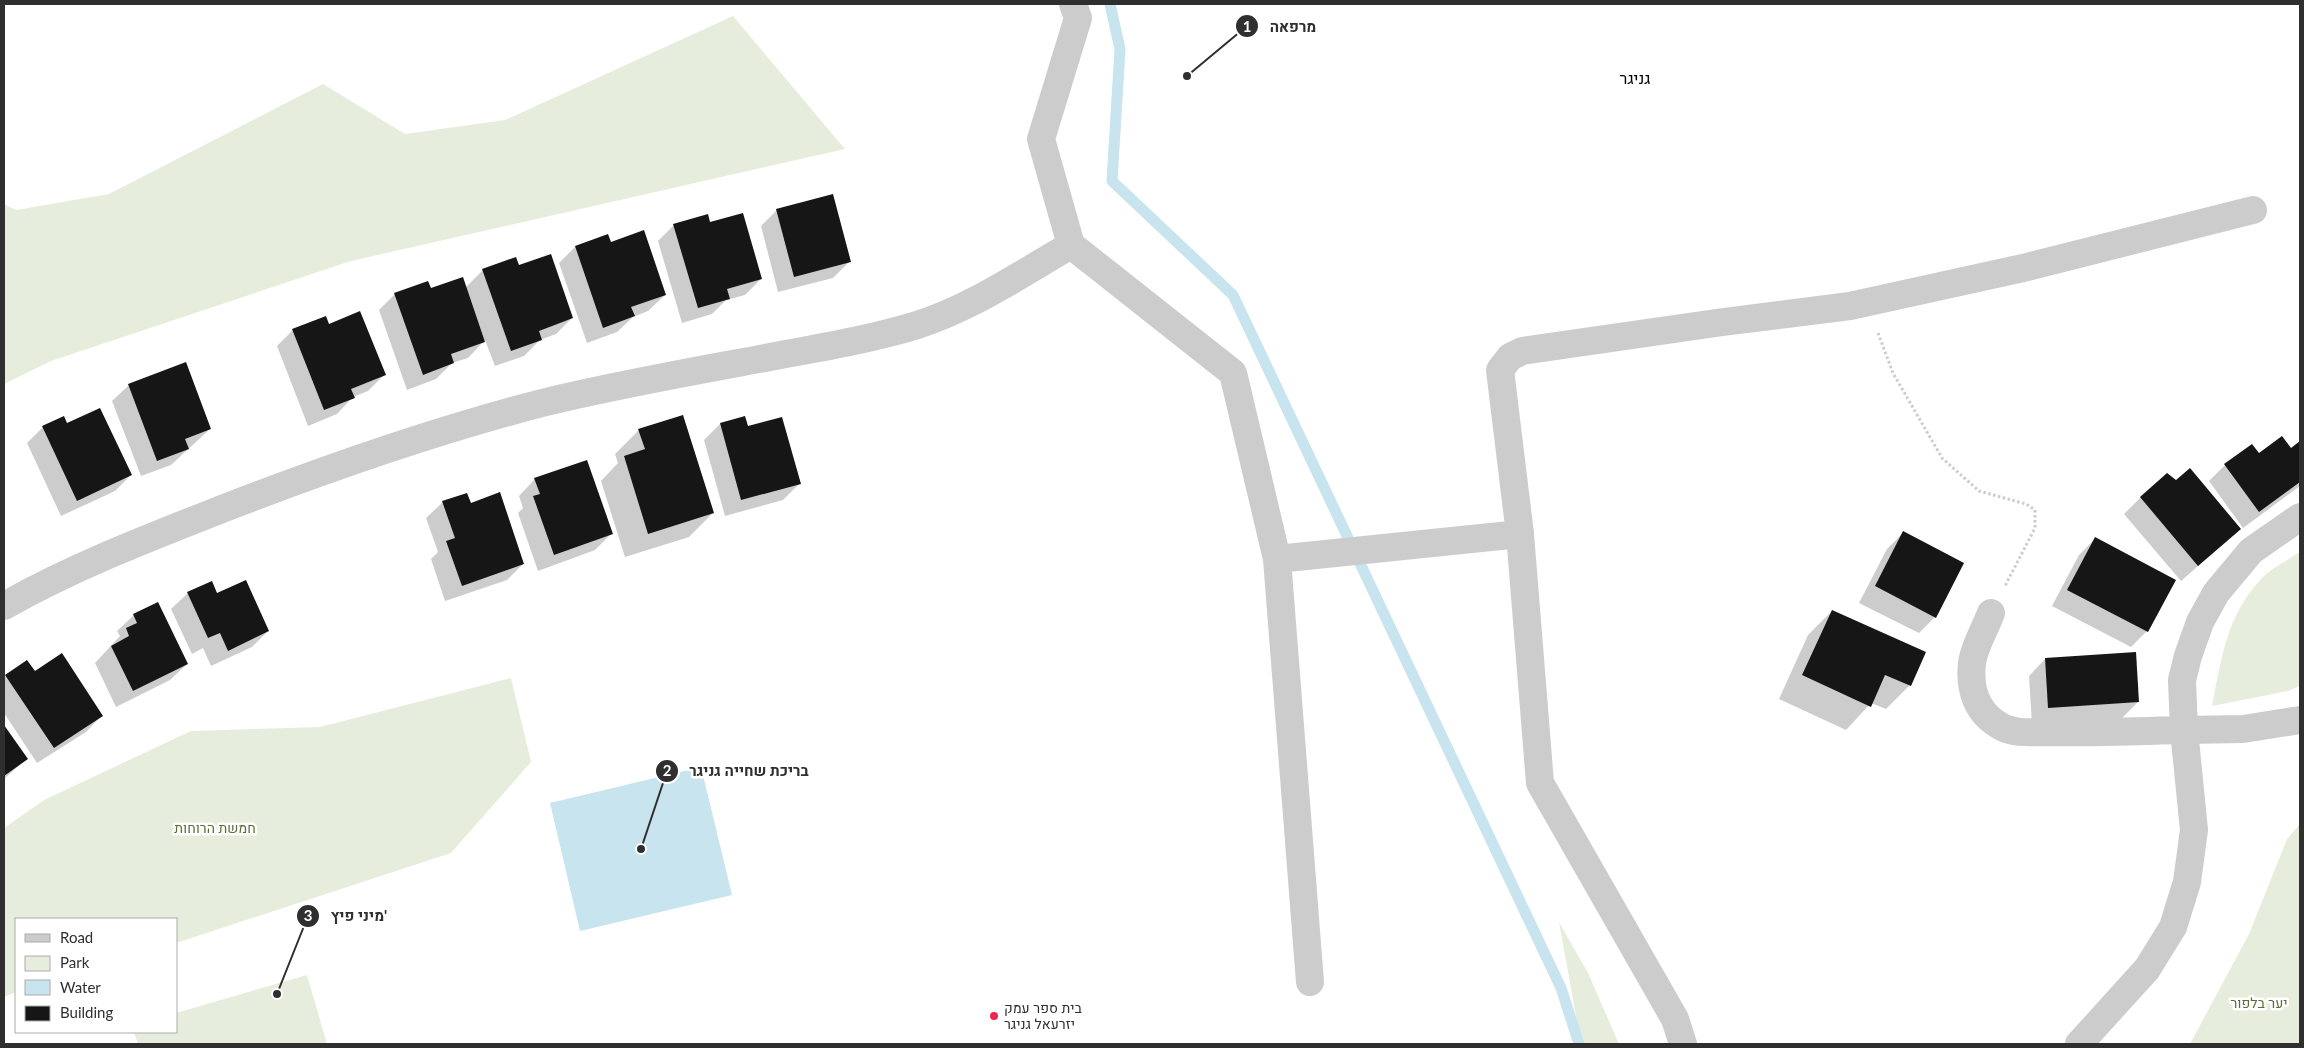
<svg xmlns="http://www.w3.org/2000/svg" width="2304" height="1048" viewBox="0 0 2304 1048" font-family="Lato,Heebo,sans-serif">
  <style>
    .green { fill: #e7eddc }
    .water { fill: #c7e4ef }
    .shadow { fill: #0003 }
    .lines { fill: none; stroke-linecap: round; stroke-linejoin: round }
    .stream { stroke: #c7e4ef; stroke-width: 11 }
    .building { fill: #161616 }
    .path { stroke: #ccc; stroke-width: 3; stroke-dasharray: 2.5 2.5; stroke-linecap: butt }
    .street { stroke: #ccc; stroke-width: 28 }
    .poi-dot { fill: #f2254d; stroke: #fff; stroke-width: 2 }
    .labels { text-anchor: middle; stroke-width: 5; stroke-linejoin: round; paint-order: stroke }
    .park-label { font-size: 14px; fill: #586e39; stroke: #fff }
    .poi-label { font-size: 14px; fill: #2f2f2f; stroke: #fff; text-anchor: start }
    .quarter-label { font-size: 16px; fill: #000; stroke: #fff }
    .leader { fill: none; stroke: #2f2f2f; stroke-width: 2 }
    .callout-dot { fill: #2f2f2f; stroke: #fff; stroke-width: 2 }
    .mark-label { font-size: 15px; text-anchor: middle; font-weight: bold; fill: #fff }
    .callout-label { font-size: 15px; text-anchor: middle; font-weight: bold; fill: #2f2f2f; stroke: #fff; stroke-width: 5; stroke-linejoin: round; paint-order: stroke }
  </style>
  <rect width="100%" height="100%" fill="#fff"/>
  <g class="green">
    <polygon points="733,16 845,149 351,261 51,361 4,384 4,204 16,210 109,194 323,84 405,134 505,120"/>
    <path d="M2300 552V686L2288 691 2212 706C2222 657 2226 616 2262 578 2272 568 2288 560 2300 552Z"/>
    <polygon points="511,678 531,762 451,853 176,943 176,919 16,919 16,992 4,997 4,828 44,800 191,731 320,727"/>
    <polygon points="2300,824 2300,1044 2190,1044 2249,934 2287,839"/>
    <polygon points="1559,922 1588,973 1619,1044 1581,1044"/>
    <polygon points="307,975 327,1044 138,1044 134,1032 176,1032 176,1013"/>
  </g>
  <polygon class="water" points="701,767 732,895 580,931 550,803"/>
  <g class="shadow">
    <polygon points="777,210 850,261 833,278 778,292 761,226"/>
    <polygon points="709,224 761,279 745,295 726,300 712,314 682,323 658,241 674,225"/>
    <polygon points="610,243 665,295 648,311 633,317 617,332 587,343 559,263 575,247"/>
    <polygon points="518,266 572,318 556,334 540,340 524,356 495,366 485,340 468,358 452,363 436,379 407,390 379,310 395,294 465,288 483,270"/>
    <polygon points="328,326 384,375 368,391 353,397 337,414 308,426 277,346 293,330"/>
    <polygon points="129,385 210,429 171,465 141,476 112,401"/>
    <polygon points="720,424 747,428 799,484 783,500 725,516 704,440"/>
    <polygon points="66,425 131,475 115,491 61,516 27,443 43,427"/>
    <polygon points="639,430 713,513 689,537 625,557 601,481 618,463 615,454"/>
    <polygon points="2300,443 2300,486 2243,528 2209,481 2225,465 2258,455 2291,450"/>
    <polygon points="535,479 611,534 595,550 538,571 518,513 523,508 519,496"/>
    <polygon points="2176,481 2240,529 2181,581 2124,514 2140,498"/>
    <polygon points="443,502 470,504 523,564 507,580 445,601 431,559 438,552 426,518"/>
    <polygon points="1903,533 1935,617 1919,633 1859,603 1887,549"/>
    <polygon points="2095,539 2147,631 2131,647 2052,606 2079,555"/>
    <polygon points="188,593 217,595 268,631 252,647 211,666 203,648 192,654 171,609"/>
    <polygon points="1832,611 1910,685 1886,709 1871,703 1846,730 1779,699 1808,635"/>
    <polygon points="134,615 187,664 170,680 116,707 95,663 120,636 117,631"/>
    <polygon points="2045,659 2138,702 2122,718 2032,724 2029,676"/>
    <polygon points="34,673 102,715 86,732 37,763 4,713 4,678 6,676"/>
    <polygon points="4,727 26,759 4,779"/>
  </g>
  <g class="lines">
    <polyline class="stream" points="1110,4 1120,49 1112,181 1233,295 1561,988 1579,1044"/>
  </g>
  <g class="building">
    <polygon points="833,194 851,262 794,277 776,209"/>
    <polygon points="743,213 762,279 727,289 730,299 698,308 673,224 708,214 710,222"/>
    <polygon points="644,230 666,295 631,307 635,316 603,328 575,246 608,234 611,242"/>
    <polygon points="551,254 573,318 539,331 542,340 511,351 482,269 516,257 519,265"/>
    <polygon points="463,277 485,342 451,354 454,363 423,375 394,293 428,281 431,288"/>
    <polygon points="360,311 386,375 351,389 355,398 324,410 292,329 326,316 329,324"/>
    <polygon points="186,362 211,429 185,439 189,449 157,461 128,384"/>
    <polygon points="100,408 132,475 77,501 42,426 64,416 67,423"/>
    <polygon points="683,415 714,513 648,534 624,456 645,449 638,429"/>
    <polygon points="745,416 748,426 782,417 801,484 741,500 720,423"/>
    <polygon points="2282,436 2291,448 2300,441 2300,482 2259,512 2224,464 2252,444 2259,453"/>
    <polygon points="587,460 613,534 554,555 533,496 540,494 534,478"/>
    <polygon points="2190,468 2241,529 2198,566 2140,497 2167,473 2176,480"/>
    <polygon points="500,492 524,564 462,586 446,541 455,538 442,501 467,493 471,503"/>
    <polygon points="1903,531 1964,563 1936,618 1875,586"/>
    <polygon points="2095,537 2176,580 2148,632 2067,590"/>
    <polygon points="246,580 269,631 228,651 220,633 208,638 187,592 212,581 217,593"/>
    <polygon points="158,602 188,664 133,691 111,646 129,636 126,628 137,623 133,614"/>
    <polygon points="1832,610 1926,652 1911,686 1885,675 1871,707 1802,675"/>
    <polygon points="2136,652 2139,702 2048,708 2045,658"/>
    <polygon points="62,653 103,716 54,748 5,675 27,660 35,671"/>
    <polygon points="4,725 28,759 4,776"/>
  </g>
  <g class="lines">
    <polyline class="path" points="1878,333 1893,373 1942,458 1979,491 2026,504 2035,510 2035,528 2005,586"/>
    <g class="street">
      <polyline points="1073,4 1078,18 1041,139 1071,245 1233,373 1277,559 1310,982"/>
      <polyline points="1277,559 1520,534"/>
      <path d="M4 606C73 567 148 538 222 509 328 468 436 430 546 402 620 384 695 371 770 357 818 348 867 340 914 326 970 309 1021 274 1071 245"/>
      <path d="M1991 613C1985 629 1974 647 1972 663 1969 690 1977 714 2002 727 2015 734 2032 732 2047 732 2092 733 2138 731 2184 730L2182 680 2188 656 2200 622 2216 593 2251 551 2300 517"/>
      <polyline points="1683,1044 1675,1019 1540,783 1520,534 1500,370 1510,357 1522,351 1723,322 1850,306 2023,268 2253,210"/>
      <polyline points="2079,1044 2147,969 2173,927 2187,882 2194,830 2184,730 2243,729 2300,720"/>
    </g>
  </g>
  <circle class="poi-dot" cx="994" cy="1016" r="5"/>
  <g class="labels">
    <g class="park-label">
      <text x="215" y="833">חמשת הרוחות</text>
      <text x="2259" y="1008">יער בלפור</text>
    </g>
    <g class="poi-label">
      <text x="1004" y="1013">בית ספר עמק<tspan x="1004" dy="16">יזרעאל גניגר</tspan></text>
    </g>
    <g class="quarter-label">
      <text x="1635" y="84">גניגר</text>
    </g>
  </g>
  <path class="leader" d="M1187 76L1247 26M641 849L667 771M277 994L308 916"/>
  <g class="callout-dot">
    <circle cx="1187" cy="76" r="5"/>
    <circle cx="641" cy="849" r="5"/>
    <circle cx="277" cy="994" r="5"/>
    <circle cx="1247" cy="26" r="12"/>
    <circle cx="667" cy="771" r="12"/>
    <circle cx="308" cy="916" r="12"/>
  </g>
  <g class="mark-label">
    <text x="1247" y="32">1</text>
    <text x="667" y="776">2</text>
    <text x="308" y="921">3</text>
  </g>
  <g class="callout-label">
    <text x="1293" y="32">מרפאה</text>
    <text x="749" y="776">בריכת שחייה גניגר</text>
    <text x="359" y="921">מיני פיץ'</text>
  </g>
  <rect width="2304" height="1048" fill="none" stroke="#2f2f2f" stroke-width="10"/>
  <rect x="15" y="918" width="162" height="115" fill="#ffffff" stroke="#acacac"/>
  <rect x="25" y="934" width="25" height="8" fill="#cccccc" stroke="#acacac"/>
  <text x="60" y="943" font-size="15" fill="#2f2f2f">Road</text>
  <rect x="25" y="956" width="25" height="15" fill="#e7eddc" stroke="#acacac"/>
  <text x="60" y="968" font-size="15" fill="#2f2f2f">Park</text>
  <rect x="25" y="980" width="25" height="15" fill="#c7e4ef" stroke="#acacac"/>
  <text x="60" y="993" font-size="15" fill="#2f2f2f">Water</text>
  <rect x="25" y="1006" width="25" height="15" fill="#161616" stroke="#acacac"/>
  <text x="60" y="1018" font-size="15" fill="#2f2f2f">Building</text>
</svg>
